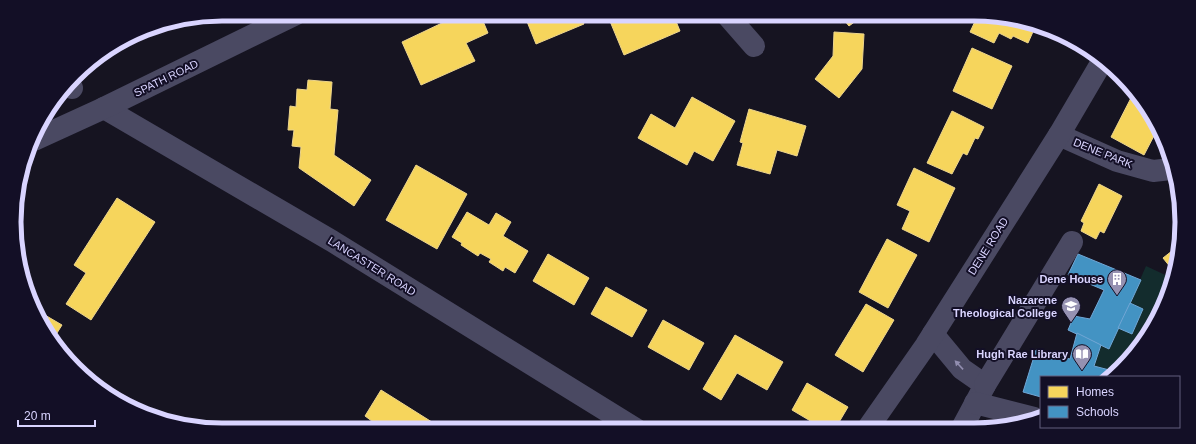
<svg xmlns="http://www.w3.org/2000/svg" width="1196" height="444" viewBox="0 0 1196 444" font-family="Arial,sans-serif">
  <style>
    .green { fill: #132c2d }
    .homes { fill: #f6d55c; stroke: #edd58d }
    .schools { fill: #4393c3; stroke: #70a6d5 }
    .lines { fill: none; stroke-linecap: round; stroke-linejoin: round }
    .minor { stroke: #4a4962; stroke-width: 22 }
    .oneway { fill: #928eb0 }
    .labels { text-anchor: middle; stroke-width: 4; stroke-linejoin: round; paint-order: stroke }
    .street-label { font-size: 11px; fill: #d9d4ff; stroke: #130f26 }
    .poi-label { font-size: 11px; font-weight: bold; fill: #d9d4ff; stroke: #130f26; text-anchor: end }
    .rim { fill: none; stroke: #d9d4ff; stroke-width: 5 }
  </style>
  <rect width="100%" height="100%" fill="#161421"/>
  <polygon class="green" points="1146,266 1174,279 1147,337 1117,372 1094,366 1101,345 1109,349 1118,328 1132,334 1143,309 1130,303"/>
  <g class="homes">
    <polygon points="461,14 480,14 488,33 466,43 475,61 421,85 402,42"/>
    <polygon points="524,14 580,14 584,24 536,44"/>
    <polygon points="607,14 673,14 680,31 624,55"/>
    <polygon points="834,14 865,14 849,26 844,20 840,23"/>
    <polygon points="978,15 1028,21 1036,25 1028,43 1013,36 1011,39 999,33 994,43 970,32"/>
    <polygon points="834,32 864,34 862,69 839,98 815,79 833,56"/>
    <polygon points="972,48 1012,66 992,109 953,91"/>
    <polygon points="308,80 332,82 330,109 338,110 334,155 371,180 354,206 299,168 301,147 292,146 294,130 288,130 290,106 296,107 297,89 307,90"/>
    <polygon points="1133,94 1154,118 1158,128 1144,155 1111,137"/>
    <polygon points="692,97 735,121 713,161 694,151 687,165 638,138 651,114 675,128"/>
    <polygon points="749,109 806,126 797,156 777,150 770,174 737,165 743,143 740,142"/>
    <polygon points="952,111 984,127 978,139 975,138 967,155 963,153 952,174 927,163"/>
    <polygon points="416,165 467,194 437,249 386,220"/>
    <polygon points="914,168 955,188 929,242 902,229 910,211 897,205"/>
    <polygon points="1099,184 1122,196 1104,233 1100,231 1096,239 1081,231 1084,223 1081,221"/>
    <polygon points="117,198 155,222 91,320 66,304 86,273 74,265"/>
    <polygon points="467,212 489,225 496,213 511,222 503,236 528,251 515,273 505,267 503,271 489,262 491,259 480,253 478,256 461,245 462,243 452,237"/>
    <polygon points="887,239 917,255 888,308 859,292"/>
    <polygon points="1177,247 1175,273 1163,258"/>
    <polygon points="548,254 589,278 574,305 533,281"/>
    <polygon points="606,287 647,310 632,337 591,314"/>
    <polygon points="866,304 894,320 863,372 835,355"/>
    <polygon points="38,311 62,325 52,341 49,337"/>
    <polygon points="663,320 704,343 689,370 648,347"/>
    <polygon points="735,335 783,362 767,390 737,373 721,400 703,389"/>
    <polygon points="807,383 848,407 835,429 824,429 792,410"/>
    <polygon points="96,385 112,395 96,387"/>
    <polygon points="381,390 443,429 384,430 365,416"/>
  </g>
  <g class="schools">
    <polygon points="1078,254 1141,280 1109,349 1068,330 1074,316 1090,319 1104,290 1068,275"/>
    <polygon points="1130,303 1143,309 1132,334 1118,328"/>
    <polygon points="1077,333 1101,345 1094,366 1117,372 1112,377 1041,377 1041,397 1023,392 1036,350 1070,359"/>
    <polygon points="986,424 1001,428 985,428"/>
  </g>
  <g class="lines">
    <g class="minor">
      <polyline points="726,14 754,46"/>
      <polyline points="69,85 72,88"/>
      <polyline points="104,108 332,241 636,429"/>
      <polyline points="1059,135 1117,161 1153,171 1171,169"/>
      <polyline points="34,140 104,108 296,14"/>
      <polyline points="933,334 962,369 985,385 962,428"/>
      <polyline points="985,385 1072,242"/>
      <polyline points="975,403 1034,418"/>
      <polyline points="868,428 926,345 1059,135 1103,60"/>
    </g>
  </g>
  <defs><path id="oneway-solid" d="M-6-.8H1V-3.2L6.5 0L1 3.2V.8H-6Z"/></defs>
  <use class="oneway" href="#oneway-solid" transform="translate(959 365) rotate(-133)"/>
  <defs>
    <g id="building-pin" transform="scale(1)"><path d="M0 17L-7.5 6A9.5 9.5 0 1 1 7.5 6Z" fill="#9591b1" stroke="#130f26"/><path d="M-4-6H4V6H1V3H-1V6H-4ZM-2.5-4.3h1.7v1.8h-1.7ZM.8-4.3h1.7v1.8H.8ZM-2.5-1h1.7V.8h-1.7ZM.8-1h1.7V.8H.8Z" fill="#fff"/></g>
    <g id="university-pin" transform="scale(1)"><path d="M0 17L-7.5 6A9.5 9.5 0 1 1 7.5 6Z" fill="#9591b1" stroke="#130f26"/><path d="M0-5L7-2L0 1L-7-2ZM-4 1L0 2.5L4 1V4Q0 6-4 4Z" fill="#fff"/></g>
    <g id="library-pin" transform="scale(1)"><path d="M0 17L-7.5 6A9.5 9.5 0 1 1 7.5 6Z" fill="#9591b1" stroke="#130f26"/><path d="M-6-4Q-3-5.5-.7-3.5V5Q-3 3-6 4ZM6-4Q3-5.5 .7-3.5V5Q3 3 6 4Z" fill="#fff"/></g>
  </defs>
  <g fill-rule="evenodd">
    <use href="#building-pin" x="1117" y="279"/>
    <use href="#university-pin" x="1071" y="306"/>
    <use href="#library-pin" x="1082" y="354"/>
  </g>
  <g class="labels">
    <g class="street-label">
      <text transform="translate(166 78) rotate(-26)" y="4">SPATH ROAD</text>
      <text transform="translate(1103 153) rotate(22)" y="4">DENE PARK</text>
      <text transform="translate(988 246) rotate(-58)" y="4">DENE ROAD</text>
      <text transform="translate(372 266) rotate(32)" y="4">LANCASTER ROAD</text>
    </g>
    <g class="poi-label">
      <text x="1103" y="283">Dene House</text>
      <text x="1057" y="304">Nazarene<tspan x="1057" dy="13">Theological College</tspan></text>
      <text x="1068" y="358">Hugh Rae Library</text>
    </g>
  </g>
  <path d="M0 0H1196V444H0ZM222 21H974A201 201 0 0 1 1175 222V222A201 201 0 0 1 974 423H222A201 201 0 0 1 21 222V222A201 201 0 0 1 222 21Z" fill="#130f26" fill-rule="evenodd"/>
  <path class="rim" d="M222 21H974A201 201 0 0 1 1175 222V222A201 201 0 0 1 974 423H222A201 201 0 0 1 21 222V222A201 201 0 0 1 222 21Z"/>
  <rect x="1040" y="376" width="140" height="52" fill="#130f26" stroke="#625e7d"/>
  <rect x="1048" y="386" width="20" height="12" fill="#f6d55c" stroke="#625e7d"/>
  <text x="1076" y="396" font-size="12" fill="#d9d4ff">Homes</text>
  <rect x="1048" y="406" width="20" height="12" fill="#4393c3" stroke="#625e7d"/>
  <text x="1076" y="416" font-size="12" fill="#d9d4ff">Schools</text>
  <path d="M18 420v6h77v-6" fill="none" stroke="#d9d4ff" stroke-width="2"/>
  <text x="24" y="420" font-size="12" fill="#d9d4ff" stroke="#130f26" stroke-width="3" paint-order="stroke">20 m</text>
</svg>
